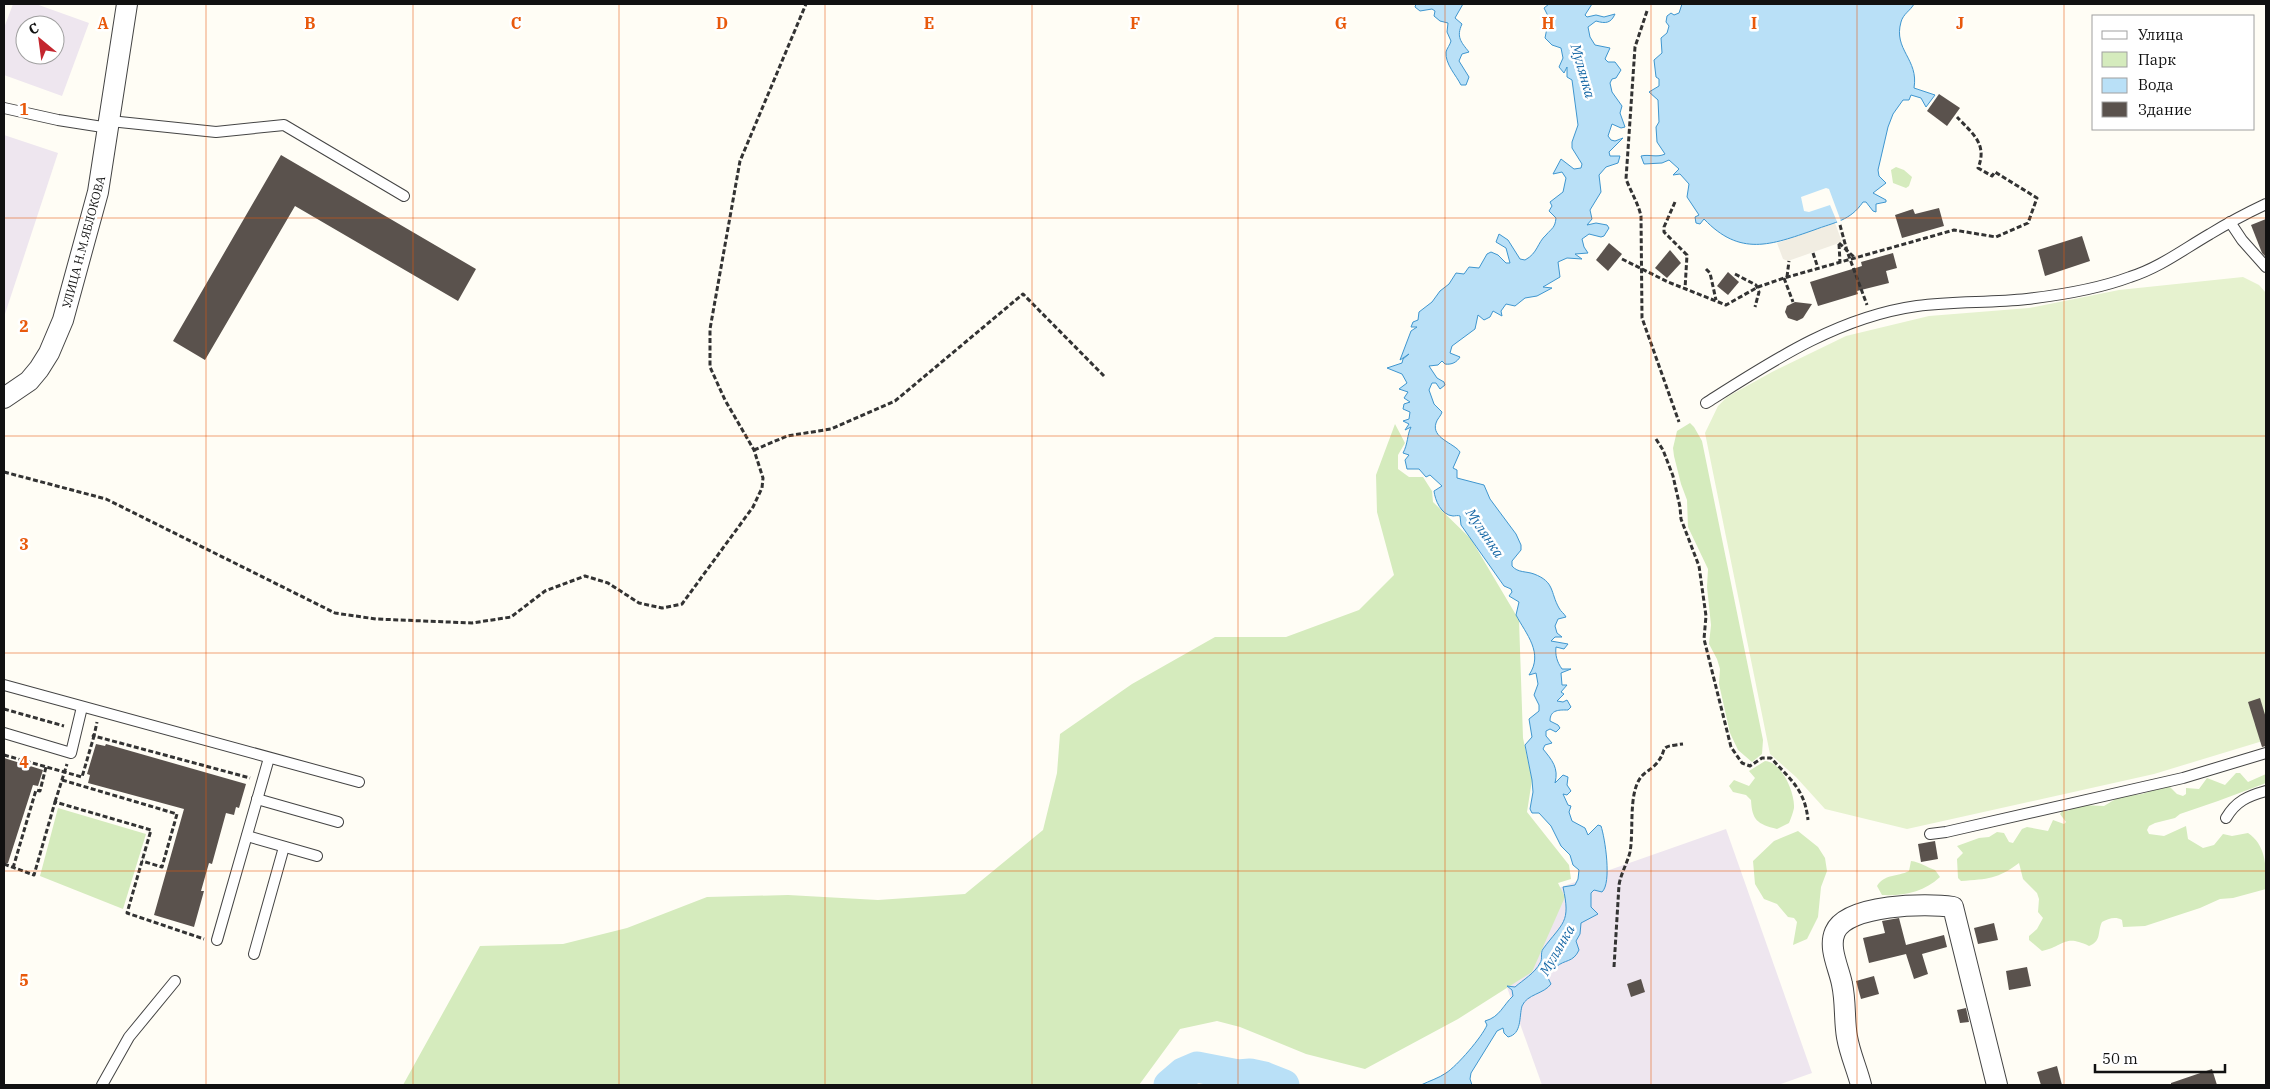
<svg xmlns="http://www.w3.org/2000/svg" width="2270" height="1089" viewBox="0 0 2270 1089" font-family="'IBM Plex Serif',serif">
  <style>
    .industrial { fill: #eee6ef; fill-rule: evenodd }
    .green { fill: #d5ebbd }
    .pitch { fill: #e6f2cf }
    .plaza { fill: #f1ede2 }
    .water { fill: #b9e0f7; stroke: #3f96cf }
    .pier { fill: #fffdf5 }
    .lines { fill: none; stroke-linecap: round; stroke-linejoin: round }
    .river { stroke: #b9e0f7; stroke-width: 31 }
    .building { fill: #5a524d }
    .lane-casing { stroke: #444; stroke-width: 12 }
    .street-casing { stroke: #444; stroke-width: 22 }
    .path { stroke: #333; stroke-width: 3; stroke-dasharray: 5 2.5; stroke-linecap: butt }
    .lane { stroke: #fff; stroke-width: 10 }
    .street { stroke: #fff; stroke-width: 20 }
    .grid { fill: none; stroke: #e8590c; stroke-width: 1; stroke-opacity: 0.55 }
    .labels { text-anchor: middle; stroke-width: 5; stroke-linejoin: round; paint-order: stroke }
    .street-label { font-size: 12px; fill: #111; stroke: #fff }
    .water-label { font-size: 14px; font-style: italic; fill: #1768a6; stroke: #fff }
    .grid-label { font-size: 16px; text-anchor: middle; font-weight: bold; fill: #e8590c; stroke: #fff; stroke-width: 5; stroke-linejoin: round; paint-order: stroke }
  </style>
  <rect width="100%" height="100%" fill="#fffdf5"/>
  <g class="industrial">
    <path d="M13 4H36L89 23 62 96 4 75V28ZM25 25H55V55H25Z"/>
    <polygon points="4,135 58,153 4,317"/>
    <polygon points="1726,829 1812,1073 1778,1085 1542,1085 1481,915"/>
  </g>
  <g class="green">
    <polygon points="1896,167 1904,170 1912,177 1909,186 1906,188 1893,183 1891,170"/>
    <polygon points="1690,423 1694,427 1702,441 1763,740 1762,754 1752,762 1738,750 1730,733 1719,684 1720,669 1717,659 1709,644 1711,625 1707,587 1708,569 1688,527 1687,500 1681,484 1674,456 1673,448 1677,431"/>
    <polygon points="1395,424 1405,443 1398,455 1398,469 1409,477 1423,477 1432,491 1433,502 1471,539 1519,620 1523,738 1532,780 1527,812 1569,865 1571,879 1558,883 1565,897 1532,972 1458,1019 1365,1069 1306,1054 1240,1027 1217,1021 1180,1029 1139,1085 403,1085 480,946 563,944 627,928 707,897 788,895 878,900 965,894 1043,830 1057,773 1060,734 1132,684 1215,637 1286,637 1359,610 1394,575 1377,512 1376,475"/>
    <path d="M1765 761C1782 762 1795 793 1794 808 1793 813 1791 818 1789 823L1777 829C1757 824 1752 820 1751 800L1746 795 1733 792 1729 786 1734 780 1749 786 1755 778 1749 771Z"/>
    <path d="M2236 773H2240L2248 782 2266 774V783L2218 801 2180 814 2175 818 2155 823 2149 826 2147 830 2149 834 2164 836 2186 826 2188 839 2203 848 2214 845 2223 834 2232 836 2248 833C2267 846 2266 868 2266 889L2233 898 2220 899 2200 908 2145 926 2123 927 2122 920C2115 916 2108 919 2102 922 2097 932 2102 941 2089 946 2064 934 2065 946 2042 951L2029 940V936L2037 929 2043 918 2038 912 2039 899 2037 893 2023 879 2019 863C1998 879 1988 879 1961 881L1958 878 1957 859 1963 853 1957 846 1979 838 1989 837 1997 832 2004 833 2009 842 2013 843 2022 829 2027 827 2048 831 2053 820 2064 824 2066 822 2060 814 2063 810 2068 811 2071 808 2082 805 2104 806 2119 797 2142 794 2163 787H2170L2177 794 2183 796 2186 794V788L2199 789 2207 778 2225 785Z"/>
    <polygon points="58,808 146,834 123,909 40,876"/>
    <polygon points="1798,831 1818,847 1825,858 1827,871 1821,887 1818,917 1807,939 1793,945 1797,922 1794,918 1788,917 1777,904 1764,899 1755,884 1753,861 1774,841"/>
    <path d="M1911 861C1920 862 1926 867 1935 870L1940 877C1924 892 1904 896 1882 895L1877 886C1884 874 1897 877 1909 871Z"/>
  </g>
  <polygon class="pitch" points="2243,277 2259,285 2266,293 2266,740 2154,774 1907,829 1825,809 1796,777 1770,754 1705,433 1718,406 1727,397 1772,372 1846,336 1929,316 2029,308 2119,290"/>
  <polygon class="plaza" points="1835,223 1842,242 1788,261 1783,259 1777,243"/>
  <g class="water">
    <path d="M1416 4H1463L1455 18 1462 24C1456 37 1461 42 1469 52L1462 54 1459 61 1469 77 1466 85H1461C1456 75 1445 64 1446 52 1447 48 1450 45 1451 41L1447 32 1448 23 1440 21 1434 16 1435 11 1432 9 1420 11 1415 7Z"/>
    <path d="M1549 4H1592L1585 15 1587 17 1596 15 1604 17 1615 14C1611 23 1606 24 1596 21L1588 27 1590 37 1595 45 1610 48 1605 59 1608 62H1615L1621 70 1616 78 1612 79 1610 83 1612 92 1622 106 1620 113 1625 127 1621 128 1612 124 1608 136 1611 140 1615 141 1623 138 1609 152 1610 156H1620L1618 163 1606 167 1599 175 1601 192 1590 210 1592 219 1587 225 1596 223 1607 225 1609 228 1604 236 1601 237 1589 234 1582 239 1584 247 1588 253 1575 254 1582 259 1567 258 1558 262 1560 277 1543 287 1552 288 1537 296 1525 298 1515 306 1506 304 1501 311 1502 316 1493 311 1490 317 1484 320 1478 315 1475 329 1452 346 1450 353 1460 357C1457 362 1452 365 1445 364L1442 361 1438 365 1429 366 1437 378 1444 382 1445 385 1440 389 1436 383H1432L1429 390 1434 404 1442 412C1441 416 1437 419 1436 423 1431 438 1454 443 1460 452L1453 468 1457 470V478L1484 485 1490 499 1516 534 1521 545V550L1512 561V566C1518 573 1526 571 1534 574 1555 582 1550 592 1559 608 1561 612 1564 613 1566 617L1558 619 1555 626 1557 633 1562 637H1555L1551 641 1568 644 1564 649 1556 647C1555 655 1557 662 1562 669H1571L1561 673 1562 685H1567L1561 692 1564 694 1557 701 1563 702 1567 700 1571 707 1568 710C1560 710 1550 709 1550 721L1558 725 1560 728 1556 732 1550 729 1546 731V736L1552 743 1545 745 1543 749C1552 760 1559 768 1555 783L1563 775 1568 777 1567 785 1571 791 1567 795 1563 794 1568 805 1571 806 1569 812 1572 821 1585 828 1588 835 1598 825 1601 826C1605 838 1612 883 1602 892L1594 890 1591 893V907L1598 914 1581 923 1580 934 1576 941 1579 950C1573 963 1565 959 1556 967 1553 970 1551 973 1547 976L1551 984C1544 994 1527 994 1522 1006 1519 1017 1522 1034 1508 1037L1504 1033 1503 1028 1497 1031 1471 1073 1470 1079 1472 1085H1421C1429 1081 1439 1078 1446 1073 1457 1066 1482 1037 1487 1025L1485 1021C1500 1017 1503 1005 1513 996L1512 990 1507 986 1515 987C1523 980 1535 973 1540 963 1543 959 1540 953 1543 949 1563 922 1571 923 1563 887L1575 885 1578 879 1579 870 1573 865 1570 855 1561 846 1551 826 1539 813H1532L1530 809 1533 792 1532 780 1525 745 1532 737 1529 719 1539 711V705L1534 695 1538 684 1536 673 1529 675C1544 653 1526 634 1516 615L1519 602 1509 596 1512 592 1511 589 1504 586 1461 525 1460 516C1458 515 1455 516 1453 516 1441 515 1435 500 1434 491L1442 486 1430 475 1426 477 1419 469H1407L1405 460 1409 455 1403 453C1408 444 1407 435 1411 427L1405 430 1409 424 1403 421 1409 419 1410 412 1403 409 1404 404 1410 402 1404 398 1408 392 1399 389 1407 383 1402 374 1387 368 1402 363 1403 359 1409 354 1400 360 1411 331 1417 327H1411L1413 322 1418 320 1419 312 1432 302 1440 291 1449 284 1456 273 1464 274 1469 267 1479 268 1487 254 1491 252 1498 255 1506 263H1510L1506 248 1496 242 1499 234 1508 240 1520 259 1525 260C1538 253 1537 243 1546 235 1552 228 1555 228 1556 218L1549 211 1552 206 1550 202 1563 192 1566 178 1562 172 1553 174 1561 159 1574 169 1581 168 1582 164 1572 148V142L1578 125 1572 80 1567 77V67L1564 73 1559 67 1563 58 1561 48 1552 45 1545 38 1549 18 1544 8Z"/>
    <path d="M1682 4H1914C1911 10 1903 14 1901 22 1893 50 1919 59 1914 88L1935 95 1926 107 1921 98 1911 95 1909 100H1903L1893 114 1888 127 1878 170 1879 176 1886 183 1873 193 1886 200V202L1876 204V212L1873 211 1866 202H1863C1850 221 1835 222 1814 230 1771 245 1740 257 1704 219L1700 224 1696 223 1695 217 1699 215 1687 197 1689 184 1680 174 1673 175 1679 169 1669 160 1662 163 1644 164 1641 156C1649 154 1657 158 1665 154L1657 142 1656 127 1659 122 1658 100 1649 92 1659 86V79L1656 77 1654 60 1662 53 1661 38 1667 33 1669 26 1666 22 1667 16 1671 13 1674 15 1679 13Z"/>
  </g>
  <polygon class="pier" points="1826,188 1829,189 1842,224 1838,224 1830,205 1809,212 1804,211 1801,197"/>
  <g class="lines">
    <polyline class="river" points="1169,1085 1183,1073 1197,1067 1238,1075 1250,1074 1264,1077 1284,1085"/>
  </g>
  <g class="building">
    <polygon points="1939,94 1960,108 1947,126 1927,111"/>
    <polygon points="281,155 476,269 458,301 295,206 205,360 173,341"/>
    <polygon points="1939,208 1944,226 1902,238 1895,215 1913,209 1915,214"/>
    <polygon points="2266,219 2266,257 2262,253 2251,225"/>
    <polygon points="2082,236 2090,261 2045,276 2038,250"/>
    <polygon points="1609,243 1622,254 1608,271 1596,260"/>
    <polygon points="1670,250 1681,263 1667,278 1655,268"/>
    <polygon points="1893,253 1897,268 1886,271 1889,283 1857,291 1858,294 1818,306 1810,282 1862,266 1861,262"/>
    <polygon points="1728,272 1739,282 1728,295 1717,286"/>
    <polygon points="1795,302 1812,304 1803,318 1797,321 1788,318 1785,312 1787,306"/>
    <polygon points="2260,698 2266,718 2266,746 2262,747 2248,702"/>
    <polygon points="96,744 105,746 106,744 246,784 239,808 236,807 234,815 226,813 212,864 209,863 201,891 204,891 194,927 154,915 184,809 88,783 90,775 87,774"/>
    <polygon points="4,758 43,770 38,786 33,785 8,863 4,863"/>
    <polygon points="1935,841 1938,859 1921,862 1918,844"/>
    <polygon points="1899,918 1906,945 1944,935 1947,947 1922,954 1928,974 1914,979 1906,954 1869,963 1863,938 1885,933 1882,921"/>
    <polygon points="1994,923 1998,940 1978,944 1974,928"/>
    <polygon points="2027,967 2031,986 2009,990 2006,971"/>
    <polygon points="1874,976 1879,994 1861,999 1856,981"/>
    <polygon points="1641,979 1645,992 1631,997 1627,984"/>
    <polygon points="1966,1008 1969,1022 1960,1023 1957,1010"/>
    <polygon points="2057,1066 2062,1085 2041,1085 2037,1072"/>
    <polygon points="2212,1069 2217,1085 2171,1085 2171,1083"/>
  </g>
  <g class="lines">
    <g class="lane-casing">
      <g id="lane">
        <polyline points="4,108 58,120 109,128"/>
        <polyline points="110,121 216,132 284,125 404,196"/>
        <polyline points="2230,222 2242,240 2266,267"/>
        <path d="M1706 403C1772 361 1838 317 1917 306 1953 301 1990 303 2027 299 2061 295 2098 289 2130 277 2159 268 2184 249 2210 234 2228 223 2247 213 2266 204"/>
        <polyline points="4,685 359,782"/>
        <polyline points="4,733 71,753 82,707"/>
        <polyline points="257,799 338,822"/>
        <path d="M2226 818C2236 801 2248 796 2266 791"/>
        <polyline points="1930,834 1946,832 2183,778 2266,753"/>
        <polyline points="247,836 317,856"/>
        <polyline points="217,940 269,758"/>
        <polyline points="254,954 284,847"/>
        <polyline points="102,1085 129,1037 175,981"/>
      </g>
    </g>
    <g class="street-casing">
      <g id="street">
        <polyline points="4,398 29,381 39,369 49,353 63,320 98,192 127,4"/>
        <path d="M1861 1085C1857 1069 1850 1054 1847 1037 1844 1020 1846 1002 1842 984 1839 968 1828 948 1835 932 1847 904 1927 903 1953 907L1997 1085"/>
      </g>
    </g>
    <g class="path">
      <path d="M1647 11 1635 47 1626 179C1631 192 1638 203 1641 216L1642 318 1679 422"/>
      <polyline points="1675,202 1664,227 1664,232 1687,255 1685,289"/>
      <polyline points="1840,225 1847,251 1867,305"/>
      <polyline points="1839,243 1855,258"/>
      <polyline points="1839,244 1840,262"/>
      <polyline points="1813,253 1818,268"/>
      <path d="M1622 259 1668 282 1726 305 1758 287 1784 278 1954 230 1996 237 2028 223 2037 198 1995 172 1992 176 1978 168C1988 144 1972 133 1957 117"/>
      <polyline points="1706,269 1710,273 1716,300"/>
      <polyline points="1735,274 1756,285 1759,292 1755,307"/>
      <polyline points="1787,277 1789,261"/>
      <polyline points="1784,278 1793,302"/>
      <path d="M1656 439 1663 450 1673 476 1680 507 1681 519 1699 566 1706 616 1704 639 1731 747 1742 763 1750 766 1762 758H1771C1791 780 1805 790 1808 820"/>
      <polyline points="754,450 787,436 831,429 895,401 1023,294 1104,376"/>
      <polyline points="4,472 106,499 335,613 376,619 472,623 511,617 545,591 585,576 608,583 639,603 662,608 682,604 753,507 762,488 763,478 754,450 725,400 710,367 710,329 740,161 806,4"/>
      <polyline points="4,709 64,726"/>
      <polyline points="92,735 94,736 97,722"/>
      <polyline points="4,755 82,777 94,736 250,778"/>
      <polyline points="62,780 177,814 162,867 142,861"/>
      <polyline points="55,802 67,764"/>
      <polyline points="4,864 34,875 55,802 151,830 127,913 204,939"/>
      <polyline points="13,868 36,790 40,791 46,767"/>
      <path d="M1614 967 1619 885C1621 873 1627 864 1630 852 1634 830 1628 794 1641 777 1645 772 1652 769 1656 764 1670 748 1655 747 1683 744"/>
    </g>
    <use href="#lane" class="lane"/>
    <use href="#street" class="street"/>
  </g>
  <path class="grid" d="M206 4V1085M413 4V1085M619 4V1085M825 4V1085M1032 4V1085M1238 4V1085M1445 4V1085M1651 4V1085M1857 4V1085M2064 4V1085M4 218H2266M4 436H2266M4 653H2266M4 871H2266"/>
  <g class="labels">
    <g class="street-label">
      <text transform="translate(84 242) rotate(-75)" y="4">УЛИЦА Н.М.ЯБЛОКОВА</text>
    </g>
    <g class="water-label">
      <text transform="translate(1583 71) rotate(74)" y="5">Мулянка</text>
      <text transform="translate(1485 533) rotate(56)" y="5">Мулянка</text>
      <text transform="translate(1557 950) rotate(-60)" y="5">Мулянка</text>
    </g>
  </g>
  <g class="grid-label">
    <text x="103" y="29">A</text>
    <text x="310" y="29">B</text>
    <text x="516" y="29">C</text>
    <text x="722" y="29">D</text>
    <text x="929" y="29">E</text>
    <text x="1135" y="29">F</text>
    <text x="1341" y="29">G</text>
    <text x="1548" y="29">H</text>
    <text x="1754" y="29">I</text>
    <text x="1960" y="29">J</text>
    <text x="24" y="115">1</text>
    <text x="24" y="332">2</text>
    <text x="24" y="550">3</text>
    <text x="24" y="768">4</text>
    <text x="24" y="986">5</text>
  </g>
  <rect width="2270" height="1089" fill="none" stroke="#111111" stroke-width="10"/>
  <rect x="2092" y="15" width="162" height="115" fill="#ffffff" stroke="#a0a0a0"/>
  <rect x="2102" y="31" width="25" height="8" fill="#ffffff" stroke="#a0a0a0"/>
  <text x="2138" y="40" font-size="15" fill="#111111">Улица</text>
  <rect x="2102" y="52" width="25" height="15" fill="#d5ebbd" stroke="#a0a0a0"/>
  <text x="2138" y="65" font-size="15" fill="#111111">Парк</text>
  <rect x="2102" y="78" width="25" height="15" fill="#b9e0f7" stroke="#a0a0a0"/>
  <text x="2138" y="90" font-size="15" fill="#111111">Вода</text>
  <rect x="2102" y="102" width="25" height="15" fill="#5a524d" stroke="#a0a0a0"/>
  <text x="2138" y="115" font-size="15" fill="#111111">Здание</text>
  <g transform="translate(40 40) rotate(331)"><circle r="24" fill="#ffffff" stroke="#a0a0a0"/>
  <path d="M0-4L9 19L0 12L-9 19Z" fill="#c4262e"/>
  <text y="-8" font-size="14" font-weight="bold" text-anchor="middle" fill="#111111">С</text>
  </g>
  <path d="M2095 1064v8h130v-8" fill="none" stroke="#111111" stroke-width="2.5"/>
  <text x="2102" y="1064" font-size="15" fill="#111111" stroke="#ffffff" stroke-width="4" paint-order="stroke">50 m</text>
</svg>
